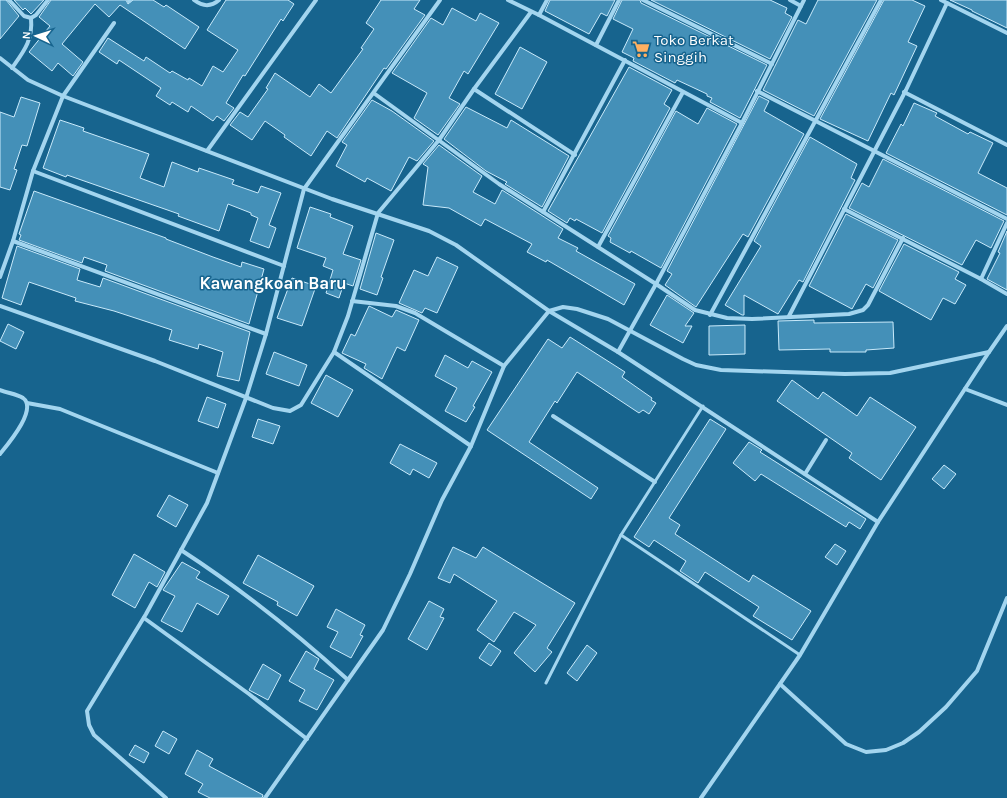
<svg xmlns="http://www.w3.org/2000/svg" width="1007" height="798" viewBox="0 0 1007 798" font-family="Karla,sans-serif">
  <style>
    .building { fill: #4490b8; stroke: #c9eafb }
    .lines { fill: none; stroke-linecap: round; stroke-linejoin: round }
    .lane { stroke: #a3d5ef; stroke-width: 3 }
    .street { stroke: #a3d5ef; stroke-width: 4 }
    .labels { text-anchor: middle; stroke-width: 3; stroke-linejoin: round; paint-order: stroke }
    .poi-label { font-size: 15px; fill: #fff; stroke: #17648e; text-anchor: start }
    .quarter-label { font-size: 17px; font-weight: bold; fill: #fff; stroke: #17648e }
  </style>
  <rect width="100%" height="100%" fill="#17648e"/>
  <g class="building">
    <polygon points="0,0 6,0 19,16 0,39"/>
    <polygon points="14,0 44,0 31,14 25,8 23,10"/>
    <polygon points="51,0 126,0 128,4 133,0 153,0 164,7 166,5 199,27 185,49 120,5 109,17 95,4 62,44 83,62 73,76 58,63 52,71 29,52 50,26 39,17"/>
    <polygon points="226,0 288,0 294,4 283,21 281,19 245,76 243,75 226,103 234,108 224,121 217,116 213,121 191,106 188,112 172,102 170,105 156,96 161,88 119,60 117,64 99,52 108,38 144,61 146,57 170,73 172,71 188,80 189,78 202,86 213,66 223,72 238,50 207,30"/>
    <polygon points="381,0 420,0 414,9 425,15 386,69 384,68 337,138 327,131 311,156 284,137 285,135 265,121 252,140 230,125 240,112 248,117 268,89 266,88 275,73 310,97 319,84 331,93 363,49 361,48 374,29 366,23"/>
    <polygon points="550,0 615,0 607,16 601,13 589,34 545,11"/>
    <polygon points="622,0 640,0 641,3 767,65 740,118 710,102 712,98 707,96 707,94 677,80 675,83 633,61 634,58 622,52 633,29 613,19"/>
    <polygon points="651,0 770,0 787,8 785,13 792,17 770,59"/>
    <polygon points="818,0 877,0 814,116 763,90 798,20 806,24"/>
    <polygon points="884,0 912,0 925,6 908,42 917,46 894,95 891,93 868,141 820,119"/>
    <polygon points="950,0 1007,0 1007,28 972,11 972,10"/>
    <polygon points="452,8 476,21 480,13 499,23 468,74 464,71 449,98 460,104 438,135 414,118 427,93 392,73 431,18 443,25"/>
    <polygon points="520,47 547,62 522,109 495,94"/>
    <polygon points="629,67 672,90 664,104 670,108 602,233 576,219 575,221 570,218 567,223 548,211"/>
    <polygon points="759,96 769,101 764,111 804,134 748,237 743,234 696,307 665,285 672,274 667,271"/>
    <polygon points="21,97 40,103 27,146 22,145 14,169 17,170 10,190 0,187 0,112 14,117"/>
    <polygon points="372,100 392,111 434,141 417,161 409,157 391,191 367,178 365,182 336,166 347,145 342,142"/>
    <polygon points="914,103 937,113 935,116 968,134 970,132 993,143 978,173 1007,188 1007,215 886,153 901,124 903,126"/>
    <polygon points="466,107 507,128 511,120 569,156 542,207 505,184 507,182 486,171 444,139"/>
    <polygon points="707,108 737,124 661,268 631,251 630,253 610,242 611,238 608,236 676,111 698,124"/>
    <polygon points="60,120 84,128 83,131 149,154 140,178 164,187 172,162 198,172 199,168 234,180 232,184 258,193 261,186 281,193 269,225 276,228 269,248 250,241 258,218 251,215 251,213 228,204 219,231 178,216 179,214 67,175 66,177 43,168"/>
    <polygon points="810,137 857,164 851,178 855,180 803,282 799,280 778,314 744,295 744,315 742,315 725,305 761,246 754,241"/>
    <polygon points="439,145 482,176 473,192 495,204 502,190 563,229 558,238 578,248 576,251 635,284 624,305 547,260 546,262 527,252 532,244 485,219 481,226 449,208 423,205 428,167 423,164"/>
    <polygon points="883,159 1004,221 991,248 976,240 962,265 849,208 862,183 869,187"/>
    <polygon points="34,191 166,238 166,239 213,257 241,267 242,262 264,269 249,324 105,271 107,265 84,257 82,263 19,240 21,235 19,234"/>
    <polygon points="310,207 331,214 330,217 353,226 343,254 361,260 353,286 344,283 339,298 326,293 333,270 323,266 326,258 297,248"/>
    <polygon points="846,214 898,240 873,288 866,284 852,309 809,286"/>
    <polygon points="1007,231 1007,290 987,279 1000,253 998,252"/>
    <polygon points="376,233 394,240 381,277 383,278 377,295 360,289"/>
    <polygon points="904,244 959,272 955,279 966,285 955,304 943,298 931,320 879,291"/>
    <polygon points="17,246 80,269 77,280 100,287 103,278 250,332 239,381 217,376 223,352 199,344 198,349 169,340 172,330 114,311 75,301 76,298 29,282 21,305 2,298"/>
    <polygon points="437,257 458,267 437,313 425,308 422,313 399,303 414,270 428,276"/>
    <polygon points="292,278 316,286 302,326 277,318"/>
    <polygon points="667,295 694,313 685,326 692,326 683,343 650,325"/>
    <polygon points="369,306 392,317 396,310 419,320 405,351 397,347 382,379 364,368 366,364 342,353 351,334 355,336"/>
    <polygon points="814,320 814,323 893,322 894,348 866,350 866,352 830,352 830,349 779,350 778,321"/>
    <polygon points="8,324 24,332 16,349 0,341"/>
    <polygon points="745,325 745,354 709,355 709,326"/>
    <polygon points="570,337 625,372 622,377 652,398 651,400 656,403 649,414 643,410 639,413 577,372 557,403 555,401 529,442 598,488 591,499 487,430 548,339 562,348"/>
    <polygon points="274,352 307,365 299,386 266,374"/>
    <polygon points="445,355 468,368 472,361 492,372 473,406 475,407 466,422 445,411 457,388 435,376"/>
    <polygon points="326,375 353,390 338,417 311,403"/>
    <polygon points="792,380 818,399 823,392 857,416 870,397 916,427 881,480 849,458 852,453 777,401"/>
    <polygon points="207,397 226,404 218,428 198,421"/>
    <polygon points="258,419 280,426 273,444 252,437"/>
    <polygon points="710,419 726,429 669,518 680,525 675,534 749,582 753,575 811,611 792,640 753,616 759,607 705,572 698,583 680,571 686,561 654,540 649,547 634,537"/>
    <polygon points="749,442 762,450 760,452 866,519 860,529 849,522 846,527 761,474 755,481 733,463"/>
    <polygon points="400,444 437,463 429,478 413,469 410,475 390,463"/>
    <polygon points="944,465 956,474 944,489 932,479"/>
    <polygon points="169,495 188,505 176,527 157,516"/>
    <polygon points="835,544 846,551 837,565 825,557"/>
    <polygon points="453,547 476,558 483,547 575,603 547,648 552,652 535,672 514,653 536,625 514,612 494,642 477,630 497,601 454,574 450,583 438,578"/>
    <polygon points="134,554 165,572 157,587 149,582 135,608 112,595"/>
    <polygon points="258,555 314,586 297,616 277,605 278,602 243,583"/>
    <polygon points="182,562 200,572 196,578 229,596 218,615 197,603 182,632 161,621 175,596 163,590"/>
    <polygon points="429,601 444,609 440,617 444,618 427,650 408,639"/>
    <polygon points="336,609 365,625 360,635 363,636 351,658 330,647 338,632 327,627"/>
    <polygon points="489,643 501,651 491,666 479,658"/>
    <polygon points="587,645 597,653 577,681 567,673"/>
    <polygon points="306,651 319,659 314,669 334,680 317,710 299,701 305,690 289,681"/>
    <polygon points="263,664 281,675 268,700 249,690"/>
    <polygon points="163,731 177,739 169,754 155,746"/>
    <polygon points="135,745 149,753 144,763 129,755"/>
    <polygon points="197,750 213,759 209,766 263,795 262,798 210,798 198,792 203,784 185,774"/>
  </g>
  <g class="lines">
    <g class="lane">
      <polyline points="621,535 800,655"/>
      <polyline points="546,683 621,535 703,406"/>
    </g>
    <g class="street">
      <polyline points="9,0 24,16 31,18 36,15 48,0"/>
      <path d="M194 0C202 6 210 8 219 0"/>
      <polyline points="508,0 539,15 742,123"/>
      <polyline points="643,0 772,64"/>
      <polyline points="790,0 801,6"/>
      <polyline points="941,0 1007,33"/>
      <polyline points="129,1 130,0"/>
      <polyline points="539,15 547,0"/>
      <polyline points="596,45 619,0"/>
      <polyline points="0,58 28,80 63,96 332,199 429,231 456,245 549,311 618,352 656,284 695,310 727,318 752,319 849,314 863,310 868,305 903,238"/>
      <path d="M12 68C24 51 33 40 31 18"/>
      <polyline points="474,89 531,12"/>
      <polyline points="757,91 1007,219"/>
      <polyline points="904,92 1007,145"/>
      <polyline points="375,94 499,184 656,284 742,123 804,0"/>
      <polyline points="207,151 316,0"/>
      <polyline points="33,171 284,266"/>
      <polyline points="844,209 981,279 1007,223"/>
      <polyline points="543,212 625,60"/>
      <polyline points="13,241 266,334"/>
      <polyline points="598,247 683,92"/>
      <polyline points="0,277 13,241 33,171 63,96 114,23"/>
      <polyline points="981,279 1007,294"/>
      <polyline points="352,301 396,306 415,313 504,366"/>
      <polyline points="0,306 155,361 273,408 290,411 301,405 334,352 348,316 378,213 439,140 474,89 575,155"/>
      <polyline points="710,315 881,0"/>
      <polyline points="789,316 906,90 947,3"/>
      <polyline points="334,352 471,446"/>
      <polyline points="618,352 878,522"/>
      <polyline points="965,389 1007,405"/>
      <path d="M0 390C7 393 17 394 23 398 38 409 8 444 0 454"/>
      <polyline points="27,403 60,409 218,473"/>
      <polyline points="553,416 655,482"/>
      <polyline points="805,474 826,440"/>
      <path d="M181 550C241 589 295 632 348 680"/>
      <polyline points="144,618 249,694 307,739"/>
      <polyline points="780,684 846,744 866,752 886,750 903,743 919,732 946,707 977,671 1007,598"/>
      <polyline points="166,798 94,735 89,725 87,711 146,614 207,503 246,398 266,334 304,189 440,0"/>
      <polyline points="265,798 383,630 410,574 442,500 471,446 504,366 549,311 563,307 577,309 608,319 683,359 696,365 721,370 845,374 890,373 989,352"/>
      <polyline points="701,798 800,655 878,522 989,352 1007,326"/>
    </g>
  </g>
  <defs>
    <g id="supermarket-bare" transform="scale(1.38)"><path d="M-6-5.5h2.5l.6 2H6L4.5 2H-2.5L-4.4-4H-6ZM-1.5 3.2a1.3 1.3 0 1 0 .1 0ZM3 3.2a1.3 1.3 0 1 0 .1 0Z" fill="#ffb061" stroke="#17648e" stroke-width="2.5" paint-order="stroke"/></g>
  </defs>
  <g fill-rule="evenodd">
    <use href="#supermarket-bare" x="641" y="49"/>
  </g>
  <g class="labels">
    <g class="poi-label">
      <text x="654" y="45">Toko Berkat<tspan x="654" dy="17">Singgih</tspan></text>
    </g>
    <g class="quarter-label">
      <text x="273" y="289">Kawangkoan Baru</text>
    </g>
  </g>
  <g transform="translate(36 36) rotate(274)" stroke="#17648e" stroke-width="3" paint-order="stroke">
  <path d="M0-3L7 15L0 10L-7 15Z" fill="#ffffff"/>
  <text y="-6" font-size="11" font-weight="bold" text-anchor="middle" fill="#ffffff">N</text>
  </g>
</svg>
